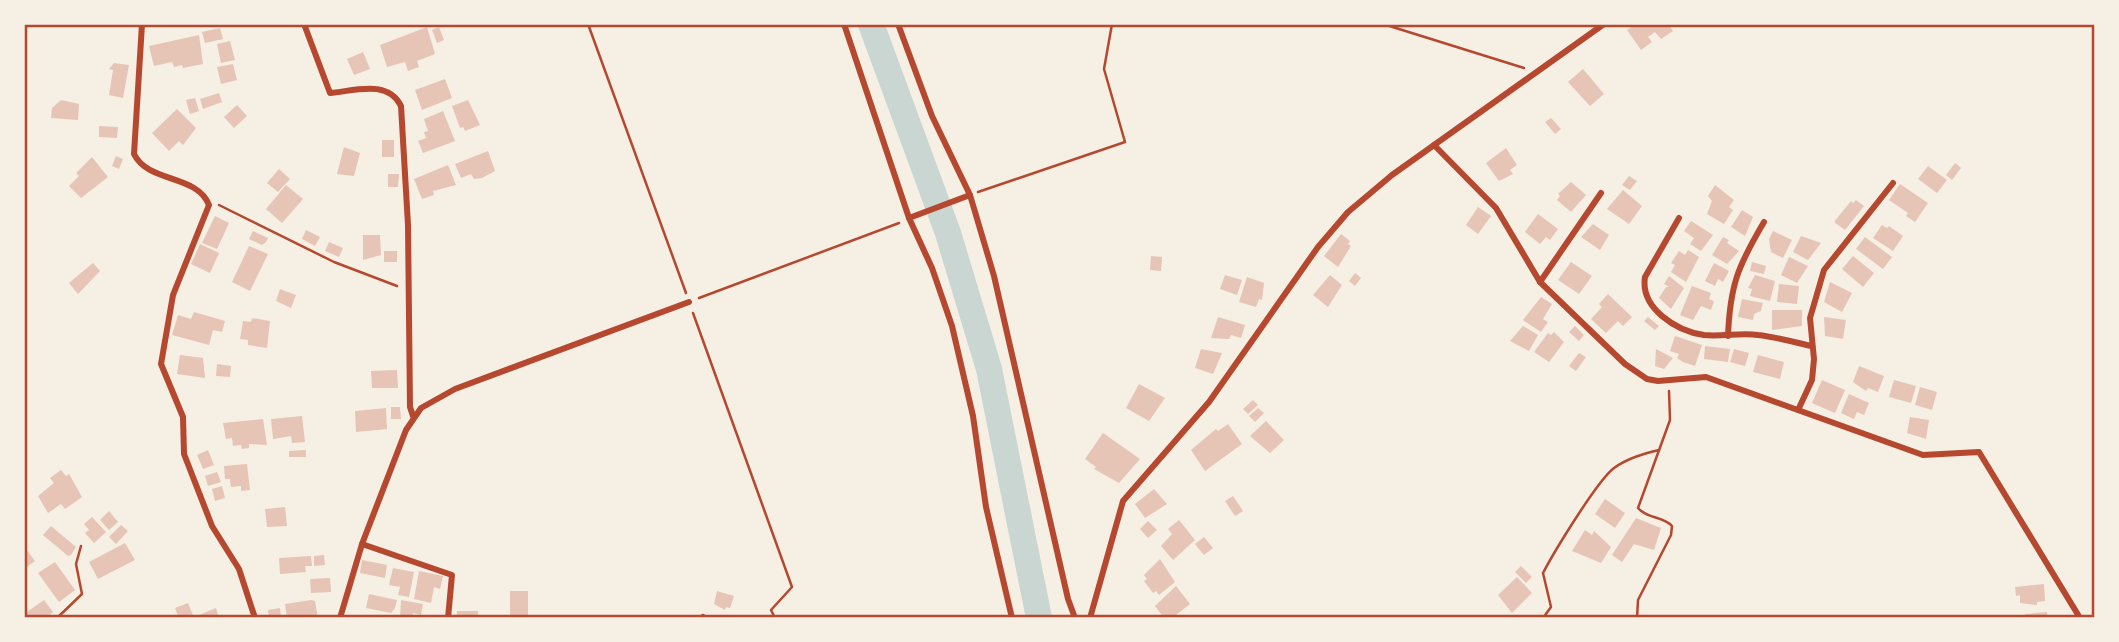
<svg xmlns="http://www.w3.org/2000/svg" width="2119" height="642" viewBox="0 0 2119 642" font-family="'DM Sans',sans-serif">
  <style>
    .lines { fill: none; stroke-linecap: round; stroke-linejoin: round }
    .river { stroke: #c9d6d2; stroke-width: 26 }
    .building { fill: #e6c5b7 }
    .path { stroke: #b5482f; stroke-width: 2.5 }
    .minor { stroke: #b5482f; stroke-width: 6 }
    .neatline { fill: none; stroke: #b5482f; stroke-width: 2.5 }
  </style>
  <rect width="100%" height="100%" fill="#f6efe4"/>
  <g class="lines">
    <polyline class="river" points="871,24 948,233 989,369 1039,618"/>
  </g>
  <g class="building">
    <polygon points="1636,24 1668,24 1673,31 1661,39 1655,32 1648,37 1652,42 1641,50 1627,30"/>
    <polygon points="427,27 435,54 417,61 419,67 408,71 405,62 387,67 380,45"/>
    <polygon points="439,27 444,40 437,43 432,30"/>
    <polygon points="220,28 223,39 205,43 202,32"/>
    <polygon points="199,35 203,64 183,68 182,65 174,67 172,62 154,66 149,46"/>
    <polygon points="230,41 235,60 221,63 217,44"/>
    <polygon points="363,52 370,69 354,75 347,59"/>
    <polygon points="114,63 129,65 123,98 109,95 113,70 109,69"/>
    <polygon points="233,64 237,80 221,84 217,67"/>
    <polygon points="1583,69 1604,94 1590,106 1568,82"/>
    <polygon points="445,79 452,98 422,110 415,90"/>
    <polygon points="219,93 222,102 203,109 200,99"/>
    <polygon points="195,98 199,111 190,114 186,100"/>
    <polygon points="61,100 79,104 78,120 51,118 52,108"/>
    <polygon points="468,100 480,125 465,131 463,127 460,128 452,106"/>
    <polygon points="237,105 247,116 234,128 224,117"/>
    <polygon points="177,109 196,128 183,145 179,141 169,151 152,133"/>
    <polygon points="443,111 455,141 423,153 418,141 426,138 424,132 428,131 424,119"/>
    <polygon points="1551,118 1561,129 1555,134 1545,122"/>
    <polygon points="99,126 118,127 117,138 99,137"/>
    <rect x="382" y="140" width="12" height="17"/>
    <polygon points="344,147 360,153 354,176 337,174"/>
    <polygon points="1506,148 1517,165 1510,170 1513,174 1499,181 1486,163"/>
    <polygon points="488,151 495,171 482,178 474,179 471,174 461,178 455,164"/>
    <polygon points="116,156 123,159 119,169 112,166"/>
    <polygon points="92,157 108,177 81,198 69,186 79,176 76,173"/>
    <polygon points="1955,163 1961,168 1952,180 1946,175"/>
    <polygon points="448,165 456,185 433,191 434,195 422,199 414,179"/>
    <polygon points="1928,166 1947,180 1937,193 1918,179"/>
    <polygon points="279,169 290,179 278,192 267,183"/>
    <polygon points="388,174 399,174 398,187 388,187"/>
    <polygon points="1629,176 1637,181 1630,190 1622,185"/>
    <polygon points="1571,182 1586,195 1571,212 1557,200 1560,196 1558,194"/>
    <polygon points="1900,184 1928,203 1915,222 1906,216 1908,213 1889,200"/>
    <polygon points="286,185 303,199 282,223 266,209"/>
    <polygon points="1715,185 1734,200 1729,207 1733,210 1724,224 1707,214 1712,201 1708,196"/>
    <polygon points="1623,190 1642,206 1629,224 1607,209"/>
    <polygon points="1856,200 1864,206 1845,230 1834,222 1851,201 1853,203"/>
    <polygon points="1478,207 1491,216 1478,234 1466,225"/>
    <polygon points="1742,210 1753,217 1745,236 1731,227"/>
    <polygon points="1538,214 1558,229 1550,240 1546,237 1540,244 1525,232"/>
    <polygon points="215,216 229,223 217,249 202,243"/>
    <polygon points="1691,221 1713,235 1701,251 1690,244 1694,238 1684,231"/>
    <polygon points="1593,224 1609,235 1600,250 1581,237"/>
    <polygon points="1882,225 1887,228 1889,226 1903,236 1893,251 1873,238"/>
    <polygon points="306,230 320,237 315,246 302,239"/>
    <polygon points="253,231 268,238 266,242 262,245 249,239"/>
    <polygon points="1773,231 1792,240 1783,258 1771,252 1769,239"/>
    <polygon points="1341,234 1350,241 1348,244 1351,246 1338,267 1324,256"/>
    <polygon points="363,235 380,235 381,255 363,260"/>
    <polygon points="1801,236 1821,243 1808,260 1793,252"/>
    <polygon points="1723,237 1729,240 1727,243 1739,251 1727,264 1712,255"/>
    <polygon points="1865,237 1892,257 1883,269 1856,249"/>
    <polygon points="329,242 343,248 339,257 325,251"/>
    <polygon points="200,244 219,253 210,273 191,264"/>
    <polygon points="249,246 268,254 250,291 232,282"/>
    <polygon points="1688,250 1699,257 1686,282 1671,272 1675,265 1671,263 1679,251 1685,255"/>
    <rect x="384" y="251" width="13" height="11"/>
    <polygon points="1151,256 1162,257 1161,271 1150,270"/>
    <polygon points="1853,256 1874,273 1863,287 1842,269"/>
    <polygon points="1789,257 1808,266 1797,283 1781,275"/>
    <polygon points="1571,262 1592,276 1579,294 1558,280"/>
    <polygon points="1752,262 1766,266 1764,274 1750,271"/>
    <polygon points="93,263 100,271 78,294 69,283"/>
    <polygon points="1714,263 1729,271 1723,282 1718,279 1715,286 1705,281"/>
    <polygon points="1355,273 1361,278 1355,286 1349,281"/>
    <polygon points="1225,275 1242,280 1237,295 1220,289"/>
    <polygon points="1330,275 1342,285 1328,307 1313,295"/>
    <polygon points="1755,275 1775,281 1770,301 1750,296 1752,289 1748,288"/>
    <polygon points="1669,276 1684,288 1671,309 1659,298 1666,287 1669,287 1664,284"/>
    <polygon points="1247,277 1264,283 1262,300 1259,299 1256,307 1239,302"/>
    <polygon points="1830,282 1852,293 1842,312 1824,302"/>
    <polygon points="1779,284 1799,286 1797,304 1777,302"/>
    <polygon points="1692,286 1711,293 1709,299 1714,301 1711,310 1701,306 1693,320 1680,315"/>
    <polygon points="280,289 296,295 291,308 276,301"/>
    <polygon points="1608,294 1632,317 1623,326 1618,321 1606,333 1591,319 1602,307 1599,304"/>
    <polygon points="1541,297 1552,304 1543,319 1548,322 1541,332 1523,320"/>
    <polygon points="1742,299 1763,303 1761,311 1754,314 1753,320 1738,317"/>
    <polygon points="1772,310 1802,310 1802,326 1772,330"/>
    <polygon points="194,312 225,321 222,332 213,330 209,345 172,335 178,315 191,319"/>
    <polygon points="1218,317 1245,325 1241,338 1231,335 1229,339 1211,338"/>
    <polygon points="1648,317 1659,326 1655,330 1644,321"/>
    <polygon points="1824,317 1846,320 1843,339 1825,336"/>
    <polygon points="252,318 270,321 267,348 248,345 248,340 240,339 243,321 251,322"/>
    <polygon points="1523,326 1538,335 1529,351 1510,341"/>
    <polygon points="1575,326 1584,335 1579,341 1569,332"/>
    <polygon points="1554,332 1564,342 1549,362 1534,352 1548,333 1551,335"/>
    <polygon points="1675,336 1702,345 1695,366 1683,362 1677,358 1679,354 1670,351"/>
    <polygon points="1705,346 1730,349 1728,362 1704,359"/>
    <polygon points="1201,349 1222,353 1213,374 1195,368"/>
    <polygon points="1656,349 1673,358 1664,369 1655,366"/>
    <polygon points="1734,349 1749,353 1745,366 1730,362"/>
    <polygon points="1579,353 1586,357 1576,371 1569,366"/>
    <polygon points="180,355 203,358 205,378 177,374"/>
    <polygon points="1758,355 1784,362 1780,379 1753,372"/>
    <polygon points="217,364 231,366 230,377 216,376"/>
    <polygon points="1859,366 1884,376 1878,392 1868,388 1866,391 1853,382"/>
    <polygon points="397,370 398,388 372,388 371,371"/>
    <polygon points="1822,380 1845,390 1835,413 1812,403"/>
    <polygon points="1894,380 1916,386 1911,403 1889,397"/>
    <polygon points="1139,384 1165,398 1149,421 1126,408"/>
    <polygon points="1920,387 1937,392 1932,410 1915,405"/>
    <polygon points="1849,394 1869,403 1864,415 1857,412 1854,419 1841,413"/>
    <polygon points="1253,400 1258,405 1248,414 1243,409"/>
    <polygon points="391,407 400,407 401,419 391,419"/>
    <polygon points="386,408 387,429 356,432 355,411"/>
    <polygon points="1258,408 1264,413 1255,422 1249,416"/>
    <polygon points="302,416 305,442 292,443 291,436 273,439 271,419"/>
    <polygon points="1910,417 1929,420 1926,439 1907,433"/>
    <polygon points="263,419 267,445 249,444 249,448 242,449 241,445 233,446 232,438 226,439 223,423"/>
    <polygon points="1266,421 1284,440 1270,453 1250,436"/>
    <polygon points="1228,424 1242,444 1205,471 1191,450 1216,429 1218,431"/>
    <polygon points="1103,433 1140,459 1119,483 1094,469 1096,467 1085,459"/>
    <polygon points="208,450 214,465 203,469 197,455"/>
    <polygon points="306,450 306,457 289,457 289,451"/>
    <polygon points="247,464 250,490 241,491 241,486 231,487 230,479 225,479 224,466"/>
    <polygon points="61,470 66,476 69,474 82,497 65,509 61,504 48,513 38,496 54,483 50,478"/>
    <polygon points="217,472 221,482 208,486 205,476"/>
    <polygon points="222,486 225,498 215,501 212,489"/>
    <polygon points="1154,489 1167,504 1145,518 1135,504"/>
    <polygon points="1233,496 1243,511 1235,516 1225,501"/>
    <polygon points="1605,499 1625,513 1615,528 1595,514"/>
    <polygon points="285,507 287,526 267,527 265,509"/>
    <polygon points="109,511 118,522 109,530 100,520"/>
    <polygon points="92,517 106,532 94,543 85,533 89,530 84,524"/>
    <polygon points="1636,518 1661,528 1654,550 1634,544 1622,562 1612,555"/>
    <polygon points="1179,520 1195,540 1173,560 1161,546 1172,534 1168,529"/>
    <polygon points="1148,521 1157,530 1148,538 1140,529"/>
    <polygon points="121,525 128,531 116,544 109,537"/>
    <polygon points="51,526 76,547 71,555 68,556 43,535"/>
    <polygon points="1585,530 1592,535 1594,531 1611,547 1601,563 1572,551"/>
    <polygon points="1204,537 1213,548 1204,555 1195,544"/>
    <polygon points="125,543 135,560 98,579 89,562"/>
    <polygon points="24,546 35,561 24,569"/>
    <polygon points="324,555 325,565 314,566 314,556"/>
    <polygon points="311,556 312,566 305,566 306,572 280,574 279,558"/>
    <polygon points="1160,559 1175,582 1159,595 1156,591 1153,593 1144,581 1147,579 1144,575"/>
    <polygon points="362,560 387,565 385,578 360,573"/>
    <polygon points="55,562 75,590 59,602 38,573"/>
    <polygon points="1521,566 1532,577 1526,583 1515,572"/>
    <polygon points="393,568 414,572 409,597 398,595 400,587 389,585"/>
    <polygon points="419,571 443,576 440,589 434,587 431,603 414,599"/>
    <polygon points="1517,577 1532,593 1512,613 1498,595"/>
    <polygon points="330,578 331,592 311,593 310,579"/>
    <polygon points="2044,584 2045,601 2037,602 2037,605 2020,603 2020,595 2016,596 2015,587"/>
    <polygon points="1176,586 1190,604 1172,618 1164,618 1155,606"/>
    <rect x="510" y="591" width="18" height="27"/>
    <polygon points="717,591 734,596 730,608 726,607 725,610 714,604"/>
    <polygon points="369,594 397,600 395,608 391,613 366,608"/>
    <polygon points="44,600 53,612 46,618 24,618 24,614"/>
    <polygon points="311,600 315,601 318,618 287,618 285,604"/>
    <polygon points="401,600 423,604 421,615 413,613 412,618 400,618"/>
    <polygon points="188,603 194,618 179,618 175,608"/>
    <polygon points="216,608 219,618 200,618 199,615"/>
    <polygon points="280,608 281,618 269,618 268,610"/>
    <rect x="457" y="611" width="21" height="7"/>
    <polygon points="2047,612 2047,618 2026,618 2025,614"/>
  </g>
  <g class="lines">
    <g class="path">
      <polyline points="588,24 686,293"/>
      <polyline points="1383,24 1524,68"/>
      <polyline points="978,192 1125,142 1104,69 1112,24"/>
      <polyline points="219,205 334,262 397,286"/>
      <polyline points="699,298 899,223"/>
      <polyline points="693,313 792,587 771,610 775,618"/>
      <polyline points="57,618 82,594 76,564 81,546"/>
      <path d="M1543 618 1551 607 1543 573C1554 552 1597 481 1614 468 1628 458 1643 454 1659 450"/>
      <path d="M1637 618 1638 600 1671 535 1672 526C1663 516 1647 519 1638 508L1670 420 1669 391"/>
    </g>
    <g class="minor">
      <path d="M142 24 134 154C148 183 197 174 209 205L173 295 161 364 183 417 184 454 212 526 239 569 255 618"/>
      <path d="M304 24 330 93C354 91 388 79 401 106L408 225 410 407 413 416"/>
      <polyline points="844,24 909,218 932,268 952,326 973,416 986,507 1012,618"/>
      <polyline points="898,24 932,116 970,195 994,276 1068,599 1075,618"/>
      <polyline points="1434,145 1496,208 1540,282 1625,364 1647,379 1658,381 1706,377 1923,455 1979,452 2080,618"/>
      <polyline points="909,218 970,195"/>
      <path d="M1679 218 1645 277C1640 308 1676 331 1704 335 1722 337 1741 332 1758 335 1776 337 1794 342 1811 346"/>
      <polyline points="1540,282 1601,193"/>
      <path d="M1728 336C1730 285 1738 266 1764 222"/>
      <polyline points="1799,408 1812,380 1814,359 1810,318 1824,270 1893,183"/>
      <polyline points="362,544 452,575 448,618"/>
      <polyline points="340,618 362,544 406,430 421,408 455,389 689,302"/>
      <polyline points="702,618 703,617"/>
      <polyline points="1090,618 1123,501 1209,402 1318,247 1348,212 1392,175 1604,24"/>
    </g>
  </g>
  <rect width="2119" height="642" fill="none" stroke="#f6efe4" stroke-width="52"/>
  <rect x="26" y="26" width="2067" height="590" class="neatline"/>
</svg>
